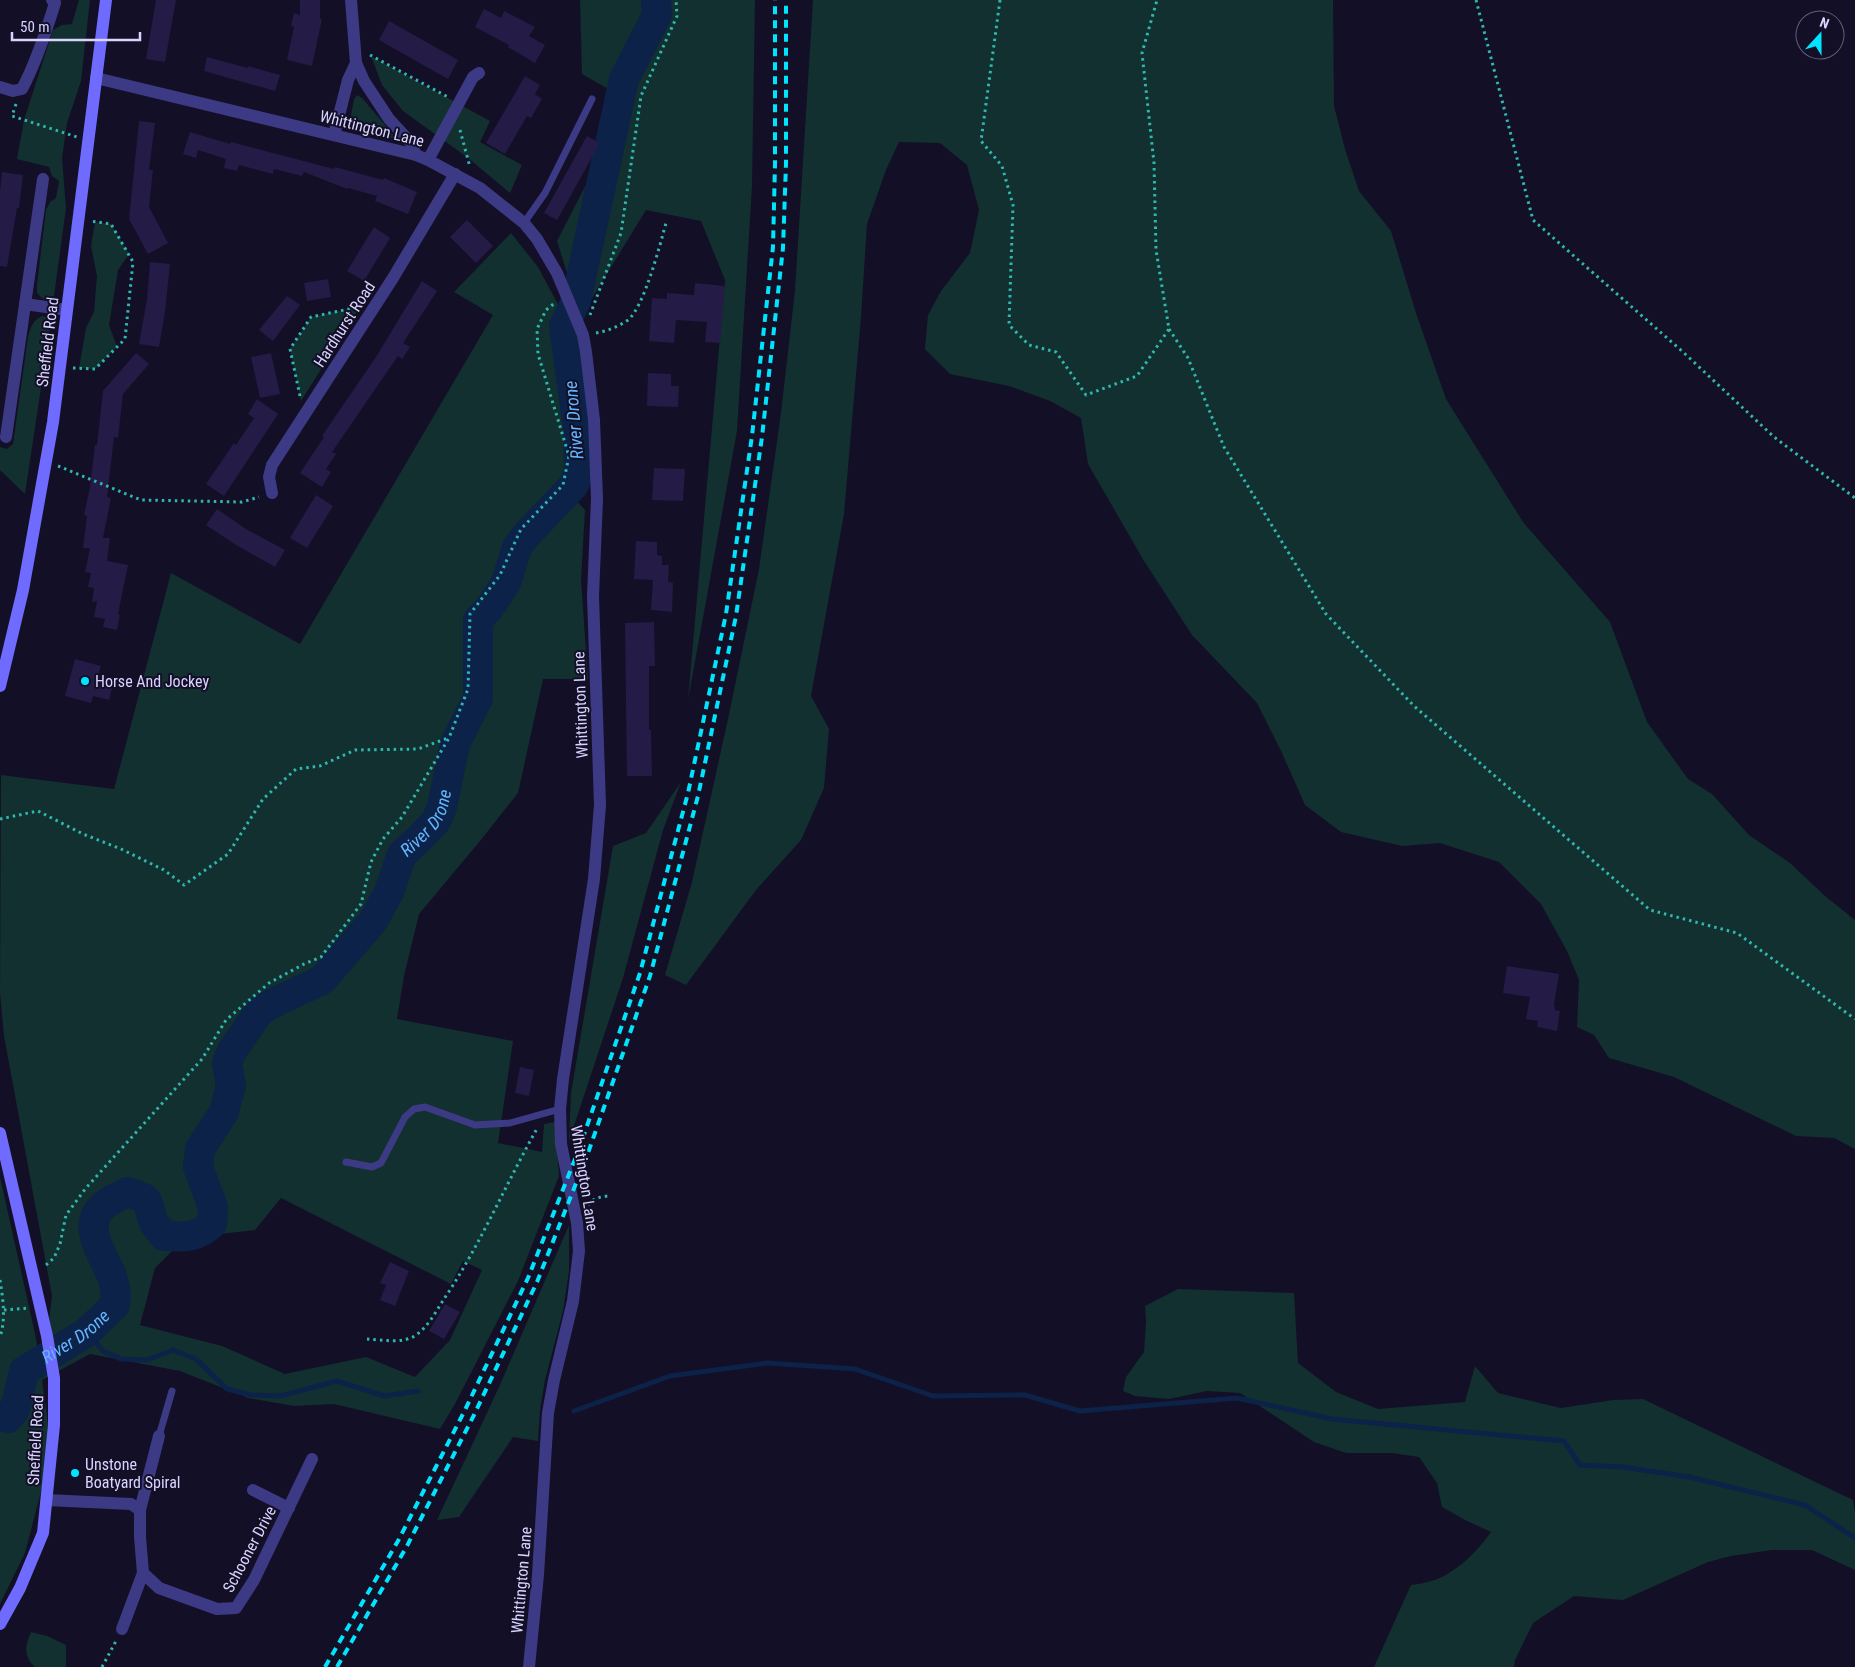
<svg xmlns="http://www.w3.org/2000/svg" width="1855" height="1667" viewBox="0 0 1855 1667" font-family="'Roboto Condensed',sans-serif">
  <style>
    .green { fill: #12302f; fill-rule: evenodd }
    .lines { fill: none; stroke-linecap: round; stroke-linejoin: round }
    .stream { stroke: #0c2248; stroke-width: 5 }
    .river { stroke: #0c2248; stroke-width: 30 }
    .building { fill: #241b47 }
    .path { stroke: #2fb8b0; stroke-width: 3; stroke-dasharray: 2.5 4; stroke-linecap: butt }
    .service { stroke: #3d3a85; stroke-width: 7 }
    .minor { stroke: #3d3a85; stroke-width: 12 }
    .secondary { stroke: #6f6bff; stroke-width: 12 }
    .rail { stroke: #00e5ff; stroke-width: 4; stroke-dasharray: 8 6; stroke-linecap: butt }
    .poi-dot { fill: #00e5ff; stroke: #130f26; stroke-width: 2 }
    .labels { text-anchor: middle; stroke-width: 4; stroke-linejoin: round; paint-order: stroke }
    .street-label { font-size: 16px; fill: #d9d4ff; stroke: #130f26 }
    .poi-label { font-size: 16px; fill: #d9d4ff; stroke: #130f26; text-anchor: start }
    .water-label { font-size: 18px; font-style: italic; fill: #62b6ff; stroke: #130f26 }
  </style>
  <rect width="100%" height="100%" fill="#130f26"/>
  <g class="green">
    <polygon points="79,0 90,0 81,81 67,123 62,158 66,208 54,296 50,300 43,299 37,293 37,285 46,210 50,202 56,198 59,181 52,176 49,167 17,159 24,120 53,30 62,25 72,24"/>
    <polygon points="580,0 755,0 752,186 737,431 688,700 725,280 701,221 646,210 586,308 579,311 557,241 629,101 582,74"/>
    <polygon points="813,0 1333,0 1334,106 1345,149 1359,191 1391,231 1416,313 1446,399 1523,522 1610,622 1647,722 1688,779 1712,794 1749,835 1790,863 1825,896 1855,920 1855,1149 1834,1138 1796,1136 1674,1077 1609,1058 1594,1035 1577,1027 1579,980 1567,951 1541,904 1499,862 1440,843 1402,846 1341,832 1305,805 1282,753 1257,703 1192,635 1144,561 1088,464 1081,418 1050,401 1009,386 950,374 925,349 928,315 941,291 970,253 979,210 967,165 940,143 899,142 886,170 867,224 861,317 844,514 811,696 829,729 824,788 801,840 756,890 686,985 665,975 692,882 728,719 759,569 781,413 795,290"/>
    <polygon points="371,56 490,121 480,142 522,165 510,193 468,158 403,111 382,85"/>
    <polygon points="357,95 362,98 397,139 353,131 349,126 354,99"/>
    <polygon points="95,222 111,224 129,254 118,270 109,325 117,347 95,369 79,368 86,328 94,312 97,276 91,246"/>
    <path d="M511 233 538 267 561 310 551 325 575 435 571 494 585 510 581 580 588 679H543L518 793 480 841 419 914 404 976 397 1019 513 1041 498 1143 542 1152 544 1124 555 1122 559 1176 518 1281 455 1404 440 1429 334 1404 294 1406 248 1398 180 1371 90 1354 42 1380 48 1425 43 1484 25 1553 0 1604V1177L36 1338 42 1378 52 1296 4 1036 0 993 1 775 114 789 171 573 300 644 493 315 454 292ZM281 1198 451 1284 463 1261 482 1270 450 1340 415 1377 366 1357 285 1374 222 1346 140 1325 155 1268 185 1238 255 1230Z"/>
    <polygon points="361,306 301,401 290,349 311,317"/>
    <path d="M42 316 48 317 51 321 25 494 0 470V447L7 449 13 444 28 337C31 327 32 321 42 316Z"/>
    <polygon points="681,782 663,830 623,978 569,1141 571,1093 613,846 646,833"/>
    <polygon points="569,1225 569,1271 563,1311 545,1380 540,1410 538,1441 513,1437 459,1517 437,1520 499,1387"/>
    <path d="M1178 1289 1294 1293 1298 1363 1336 1392 1378 1409 1465 1402 1475 1366 1498 1393 1561 1408 1613 1400 1643 1399 1853 1500 1855 1513V1570L1812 1550H1772L1731 1556 1708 1562 1623 1600 1574 1596 1533 1623 1515 1660 1514 1667H1374L1411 1585C1418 1584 1425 1583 1431 1581 1454 1575 1478 1551 1491 1532L1465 1520 1442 1507 1437 1483 1419 1457 1392 1453H1346L1314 1442 1240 1393 1207 1391 1169 1399 1135 1396 1123 1391 1126 1377 1144 1352 1146 1321 1145 1306Z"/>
    <path d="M31 1632 47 1636 66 1645V1667H35C23 1656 25 1646 31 1632Z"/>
  </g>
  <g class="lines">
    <g class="stream">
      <polyline points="87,1332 103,1351 121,1359 147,1360 173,1350 196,1359 227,1389 252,1395 280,1396 337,1381 384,1396 418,1391"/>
      <polyline points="574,1411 670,1376 767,1363 855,1369 933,1396 1025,1395 1080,1411 1237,1398 1332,1419 1564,1441 1580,1465 1623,1467 1689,1477 1805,1505 1855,1538"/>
    </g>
    <path class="river" id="s1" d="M0 1416 8 1418 15 1410 24 1371 87 1332 115 1305C117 1294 115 1285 111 1274 103 1254 81 1226 103 1206 110 1200 120 1196 127 1192 155 1200 145 1201 154 1223 157 1227 161 1232 164 1236 185 1237 196 1238 212 1224L213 1207 198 1167 200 1149 224 1112 231 1085 227 1063 232 1051 259 1012 271 1004 322 980 373 921 389 892 402 854 419 839 436 821 442 807 455 744 478 698V620L490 607 506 583 517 547 528 533 574 485 579 470 578 428 564 326 576 301 624 79 657 15 656 0"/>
  </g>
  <g class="building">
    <polygon points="156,0 176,0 165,62 146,59"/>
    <polygon points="300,0 320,0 320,19 322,19 312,66 287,60 294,27 291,26 294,13 300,15"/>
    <polygon points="484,9 501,18 504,11 535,27 529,36 545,45 535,63 508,47 509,45 475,27"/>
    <polygon points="389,21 458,60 448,79 379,40"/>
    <polygon points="207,57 248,68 248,66 280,75 275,91 204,71"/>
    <polygon points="525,76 540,85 535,94 542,99 531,118 527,116 505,154 486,143"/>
    <polygon points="139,121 155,123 149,170 153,170 149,207 168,243 148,254 129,219"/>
    <polygon points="190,132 230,144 231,142 334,169 335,167 383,180 384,178 417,192 408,214 375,201 377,196 348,188 347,189 304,172 302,176 274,169 273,174 239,165 237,171 224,168 226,159 198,150 196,158 183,154"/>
    <polygon points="587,136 600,143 557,220 544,213"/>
    <polygon points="2,172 23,175 19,208 17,208 7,267 0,266 0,191"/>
    <polygon points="467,220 493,246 476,263 450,237"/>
    <polygon points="374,227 390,238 364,281 347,271"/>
    <polygon points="150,262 170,264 165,312 159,347 139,344 147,299"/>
    <polygon points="328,279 331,297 307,301 304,283"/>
    <polygon points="422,281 437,291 403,343 410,347 402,359 398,356 332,452 336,454 326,469 331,472 322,487 300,473 324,437 322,436 376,357"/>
    <polygon points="695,283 725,286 720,343 705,342 707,322 676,320 674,343 649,341 652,298 667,299 667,293 694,295"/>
    <polygon points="287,296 300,305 273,341 259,330"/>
    <polygon points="136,353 149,364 123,394 118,438 114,437 107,497 111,498 103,538 110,538 107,561 128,565 118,614 120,615 117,630 103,627 105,619 94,617 97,601 92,602 94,588 88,587 91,573 85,572 90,548 83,548 87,516 84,515 90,487 95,445 97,445 103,391"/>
    <polygon points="271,353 280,394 260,398 251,357"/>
    <polygon points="648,373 671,374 671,386 679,386 678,407 647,406"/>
    <polygon points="257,399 278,414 224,496 206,484 234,443 236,445 254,418 248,414"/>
    <polygon points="654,468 685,469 683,501 652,500"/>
    <polygon points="316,495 333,506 307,548 290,538"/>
    <polygon points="217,509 246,529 285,550 275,567 236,545 206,525"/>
    <polygon points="636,541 657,542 657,555 662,556 662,565 669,565 668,582 673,583 672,612 651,610 653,580 634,579"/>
    <polygon points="654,622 655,666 649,666 649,730 651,730 652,776 627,776 625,623"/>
    <polygon points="75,659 101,666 98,675 114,680 109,700 93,696 91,703 65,696"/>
    <polygon points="1507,966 1559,974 1554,1004 1555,1010 1560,1011 1557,1031 1537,1027 1538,1021 1526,1019 1530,997 1503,993"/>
    <polygon points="520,1067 534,1070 529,1096 515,1093"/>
    <polygon points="390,1262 409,1271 395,1306 380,1300 386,1285 380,1283"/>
    <polygon points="445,1304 460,1312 444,1339 429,1331"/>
  </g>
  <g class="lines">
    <g class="path">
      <polyline points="1000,0 981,141 1002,166 1013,205 1009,325 1029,345 1056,352 1086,395 1137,376 1169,329 1156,250 1154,163 1142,53 1157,0"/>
      <polyline points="1476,0 1533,220 1683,352 1774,437 1855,498"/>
      <polyline points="370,55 448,97"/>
      <polyline points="16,104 12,116 77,137"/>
      <polyline points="460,130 470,167"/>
      <polyline points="590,315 621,233 641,96 677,16 676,0"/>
      <polyline points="1169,329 1188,358 1224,447 1326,614 1414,706 1650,910 1737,933 1855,1019"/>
      <path d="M596 333C607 331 618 327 628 320 644 307 660 245 666 223"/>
      <polyline points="73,368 95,369 125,339 133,262 111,224 90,221"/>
      <polyline points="300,396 290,349 311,317 358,307"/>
      <polyline points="58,466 141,500 242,502 259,497"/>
      <polyline points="0,819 38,811 83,834 121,849 164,870 184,885 228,854 263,799 296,769 320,766 355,750 418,749 448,738"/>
      <path d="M588 1205C593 1198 600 1197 608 1196"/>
      <polyline points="46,1265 54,1258 60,1244 66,1215 86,1188 202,1059 226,1020 269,983 304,964 321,957 361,904 371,862 383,839 402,817 449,738 468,689 470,614 500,575 521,529 563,485 569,456 538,354 537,329 546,310 556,302"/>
      <path d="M0 1280C3 1299 6 1319 0 1337"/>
      <polyline points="4,1310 28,1308"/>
      <path d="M367 1339C382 1340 404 1344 416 1335 429 1326 436 1311 444 1299 481 1244 506 1183 538 1127"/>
      <polyline points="102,1667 116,1641"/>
    </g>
    <g class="service">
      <polyline points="524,223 545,193 592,99"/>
      <polyline points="346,1162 372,1167 381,1163 405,1117 414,1109 425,1107 475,1125 510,1123 560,1109"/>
      <polyline points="159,1436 172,1391"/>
    </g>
    <g class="minor">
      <polyline points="351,0 356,63 364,81 389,119 411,143 416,155"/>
      <polyline points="96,78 416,155 428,160 480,188 524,223 537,239 557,273 583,335 586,352 594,420 597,499 593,596 600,805 594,879 563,1079 560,1109 561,1144 577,1223 579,1251 573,1301 554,1380 548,1413 538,1575 529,1667"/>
      <path d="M0 87 13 91 22 89C36 63 46 32 55 3L52 0"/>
      <polyline points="334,135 348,80 356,63"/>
      <polyline points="428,160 473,77 479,73"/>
      <polyline points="25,304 67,310"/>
      <polyline points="6,437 43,179"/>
      <polyline points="272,493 269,477 272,465 393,278 455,174"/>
      <polyline points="253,1490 289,1508"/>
      <polyline points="47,1500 131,1504 140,1510 140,1537 143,1573 159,1588 217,1609 236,1608 254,1580 312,1459"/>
      <polyline points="140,1510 159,1436"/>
      <polyline points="122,1629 143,1573"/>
    </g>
    <g class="secondary">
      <polyline points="0,686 23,590 53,422 106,0"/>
      <polyline points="0,1133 47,1336 54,1378 54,1425 43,1533 20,1588 0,1624"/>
    </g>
    <g class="rail">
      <polyline points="325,1667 398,1541 465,1410 528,1278 579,1149 640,973 688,793 726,614 752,436 773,247 775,164 775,0"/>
      <polyline points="337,1667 407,1546 474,1415 537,1282 588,1153 650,976 698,796 736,616 762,437 783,248 786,164 786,0"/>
    </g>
  </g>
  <g class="poi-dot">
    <circle cx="85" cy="681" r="5"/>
    <circle cx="75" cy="1473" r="5"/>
  </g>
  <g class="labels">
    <g class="street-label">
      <text transform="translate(372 128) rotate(14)" y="6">Whittington Lane</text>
      <text transform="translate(344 324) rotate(-57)" y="6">Hardhurst Road</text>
      <text transform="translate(47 342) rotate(-83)" y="6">Sheffield Road</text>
      <text transform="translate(580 705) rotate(-92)" y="6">Whittington Lane</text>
      <text transform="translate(585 1178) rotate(81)" y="6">Whittington Lane</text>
      <text transform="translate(35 1440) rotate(-87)" y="6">Sheffield Road</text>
      <text transform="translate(249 1549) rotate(-62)" y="6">Schooner Drive</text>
      <text transform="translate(521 1580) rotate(-85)" y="6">Whittington Lane</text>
    </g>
    <g class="poi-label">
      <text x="95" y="687">Horse And Jockey</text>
      <text x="85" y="1470">Unstone<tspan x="85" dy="18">Boatyard Spiral</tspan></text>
    </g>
    <g class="water-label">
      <text transform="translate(574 420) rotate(-95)" y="6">River Drone</text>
      <text dy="6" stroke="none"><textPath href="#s1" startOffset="914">River Drone</textPath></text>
      <text dy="6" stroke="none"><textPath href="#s1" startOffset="121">River Drone</textPath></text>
    </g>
  </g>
  <g transform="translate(1820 35) rotate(21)"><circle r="24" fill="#130f26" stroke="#625e7d"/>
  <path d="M0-4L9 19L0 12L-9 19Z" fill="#00e5ff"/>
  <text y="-8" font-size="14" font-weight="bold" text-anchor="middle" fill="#d9d4ff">N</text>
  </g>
  <path d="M12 32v8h128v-8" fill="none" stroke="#d9d4ff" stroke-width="2.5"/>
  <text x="20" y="32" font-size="15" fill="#d9d4ff" stroke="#130f26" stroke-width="4" paint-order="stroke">50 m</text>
</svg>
